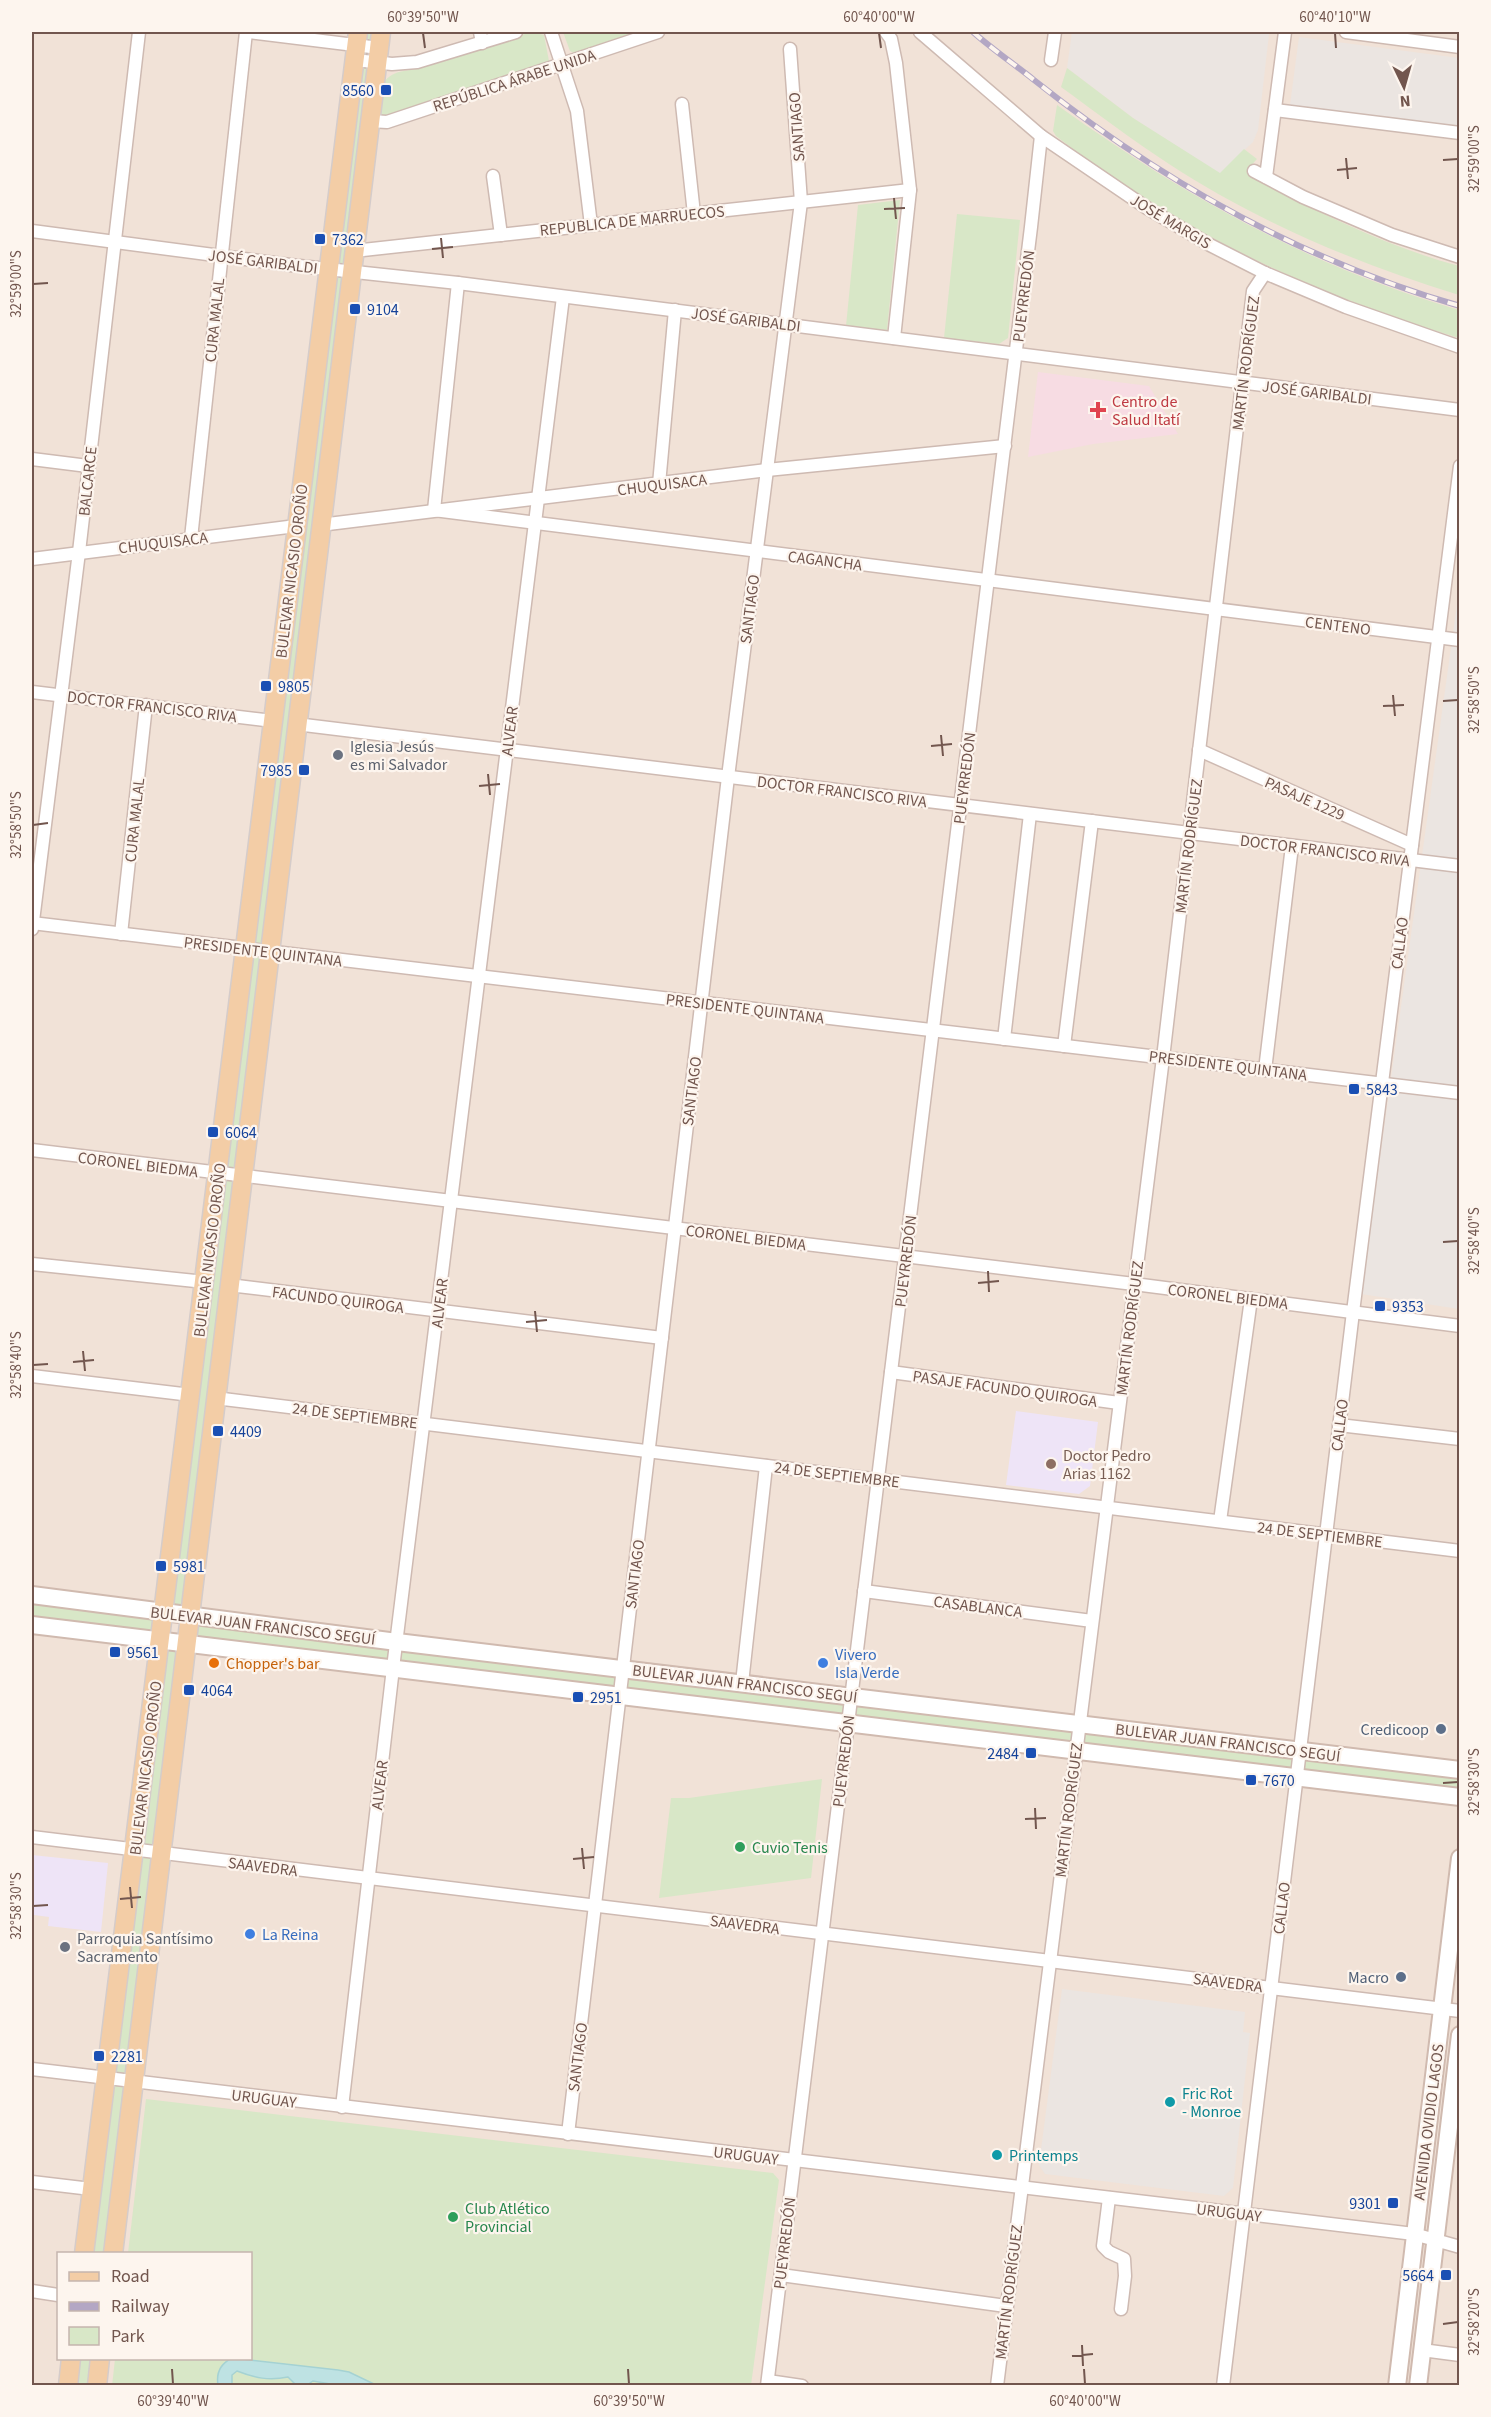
<svg xmlns="http://www.w3.org/2000/svg" width="1491" height="2417" viewBox="0 0 1491 2417" font-family="'Source Sans 3',sans-serif">
  <style>
    .residential { fill: #f1e2d7; fill-rule: evenodd }
    .industrial { fill: #ebe5e1 }
    .education { fill: #eee4f7 }
    .medical { fill: #f7dce3 }
    .green { fill: #d8e7c7; fill-rule: evenodd }
    .water { fill: #bee2e3; stroke: #a5d2d3; stroke-width: 1.5 }
    .lines { fill: none; stroke-linecap: round; stroke-linejoin: round }
    .minor-casing { stroke: #cebab2; stroke-width: 15 }
    .secondary-casing { stroke: #d0baaf; stroke-width: 20 }
    .primary-casing { stroke: #d5ccca; stroke-width: 21 }
    .minor { stroke: #fff; stroke-width: 12 }
    .secondary { stroke: #fff; stroke-width: 16 }
    .primary { stroke: #f3cda6; stroke-width: 18 }
    .rail-casing { stroke: #b3a7c4; stroke-width: 6 }
    .rail { stroke: #fdf5ee; stroke-width: 4; stroke-dasharray: 11; stroke-linecap: butt }
    .ticks { fill: none; stroke: #72564e; stroke-width: 2 }
    .transit-dot { fill: #1a4fb4; stroke: #fdf5ee; stroke-width: 2 }
    .health-dot { fill: #e0444e; stroke: #fdf5ee; stroke-width: 2 }
    .worship-dot { fill: #6b7280; stroke: #fdf5ee; stroke-width: 2 }
    .education-dot { fill: #8d6e63; stroke: #fdf5ee; stroke-width: 2 }
    .food-dot { fill: #e8710a; stroke: #fdf5ee; stroke-width: 2 }
    .shop-dot { fill: #3f7fe0; stroke: #fdf5ee; stroke-width: 2 }
    .service-dot { fill: #5c6f8a; stroke: #fdf5ee; stroke-width: 2 }
    .leisure-dot { fill: #2e9e5b; stroke: #fdf5ee; stroke-width: 2 }
    .culture-dot { fill: #0f9aa8; stroke: #fdf5ee; stroke-width: 2 }
    .labels { text-anchor: middle; stroke-width: 4.5; stroke-linejoin: round; paint-order: stroke }
    .street-label { font-size: 16px; fill: #72564e; stroke: #fdf5ee }
    .transit-label { font-size: 16px; fill: #164399; stroke: #fdf5ee; text-anchor: start }
    .health-label { font-size: 16px; fill: #be3a42; stroke: #fdf5ee; text-anchor: start }
    .worship-label { font-size: 16px; fill: #5b616d; stroke: #fdf5ee; text-anchor: start }
    .education-label { font-size: 16px; fill: #785e54; stroke: #fdf5ee; text-anchor: start }
    .shop-label { font-size: 16px; fill: #366cbe; stroke: #fdf5ee; text-anchor: start }
    .food-label { font-size: 16px; fill: #c56008; stroke: #fdf5ee; text-anchor: start }
    .service-label { font-size: 16px; fill: #4e5e75; stroke: #fdf5ee; text-anchor: end }
    .leisure-label { font-size: 16px; fill: #27864d; stroke: #fdf5ee; text-anchor: start }
    .culture-label { font-size: 16px; fill: #0d838f; stroke: #fdf5ee; text-anchor: start }
    .neatline { fill: none; stroke: #72564e; stroke-width: 2 }
    .ticks-label { font-size: 15px; text-anchor: middle; fill: #72564e }
  </style>
  <rect width="100%" height="100%" fill="#faf1e8"/>
  <path class="residential" d="M32 32H1459V2385L32 2386ZM58 2254H250V2358H58Z"/>
  <g class="industrial">
    <polygon points="1072,32 1246,32 1269,34 1258,130 1253,142 1220,174 1133,118 1067,68"/>
    <polygon points="1299,37 1459,58 1459,127 1290,105"/>
    <polygon points="1459,590 1459,1309 1361,1294"/>
    <polygon points="1062,1989 1245,2012 1243,2032 1250,2033 1233,2188 1224,2196 1045,2174 1039,2165"/>
  </g>
  <g class="education">
    <polygon points="1016,1411 1098,1422 1090,1486 1079,1494 1006,1485"/>
    <polygon points="32,1855 108,1863 101,1932 48,1926 49,1917 34,1915 32,1930"/>
  </g>
  <polygon class="medical" points="1038,372 1149,386 1178,434 1093,444 1028,457"/>
  <g class="green">
    <path d="M358 32H381L189 1615 1459 1770V1797L186 1643 113 2253H84L161 1641 32 1625V1595L164 1612ZM165 1612 189 1616 186 1642 161 1640Z"/>
    <path d="M532 32 544 35 549 61 544 65 394 117H381C379 108 380 88 385 81 393 70 409 71 420 68 458 59 494 42 532 32Z"/>
    <polygon points="563,32 646,32 576,54 570,51"/>
    <path d="M1067 68 1133 118 1220 173 1244 149 1257 159 1247 170 1250 176C1315 211 1388 247 1459 266V295C1358 264 1258 222 1169 164 1132 140 1097 113 1061 87Z"/>
    <path d="M1057 105C1184 196 1308 266 1459 310V338C1314 295 1175 230 1056 136L1053 131Z"/>
    <polygon points="900,200 887,330 846,326 858,205"/>
    <polygon points="957,214 1020,220 1008,338 999,344 944,338"/>
    <polygon points="822,1779 811,1878 659,1898 671,1798 689,1798"/>
    <polygon points="146,2099 773,2173 779,2180 751,2385 112,2386 115,2359 250,2358 250,2254 128,2253"/>
    <polygon points="71,2359 100,2359 97,2385 68,2386"/>
  </g>
  <path class="water" d="M232 2358 338 2370 349 2372 376 2385H336L313 2381 307 2385H296L288 2377C269 2381 255 2378 237 2371L232 2375V2385H218C216 2373 220 2364 232 2358Z"/>
  <g class="lines">
    <g class="minor-casing">
      <g id="minor">
        <polyline points="249,32 379,48"/>
        <polyline points="480,32 482,43"/>
        <polyline points="551,32 577,111 591,225"/>
        <polyline points="886,32 891,39 896,63 910,190 894,338"/>
        <polyline points="920,32 1041,136 1147,208 1210,245 1265,273 1346,307 1460,347"/>
        <polyline points="1346,32 1460,47"/>
        <polyline points="355,60 392,64 417,62 516,32"/>
        <polyline points="1051,60 1055,32"/>
        <polyline points="682,104 694,214"/>
        <polyline points="1275,110 1460,133"/>
        <polyline points="370,121 387,122 658,32"/>
        <polyline points="1254,171 1303,197 1392,235 1460,257"/>
        <polyline points="493,176 501,235"/>
        <polyline points="1266,177 1285,32"/>
        <polyline points="32,231 290,265 458,283 1460,410"/>
        <polyline points="354,251 910,190"/>
        <polyline points="458,283 434,510 1460,640"/>
        <polyline points="32,459 88,466"/>
        <polyline points="659,484 675,310"/>
        <polyline points="320,525 767,470 1005,446"/>
        <polyline points="191,538 246,32"/>
        <polyline points="32,559 296,526"/>
        <polyline points="32,692 273,721"/>
        <polyline points="296,724 1460,866"/>
        <polyline points="1199,750 1412,845"/>
        <polyline points="32,923 1460,1093"/>
        <polyline points="32,929 79,552 139,32"/>
        <polyline points="121,934 146,705"/>
        <polyline points="1004,1039 1030,814"/>
        <polyline points="1064,1046 1092,821"/>
        <polyline points="1265,1070 1292,846"/>
        <polyline points="32,1150 1134,1284 1460,1326"/>
        <polyline points="32,1264 205,1282"/>
        <polyline points="229,1285 662,1338"/>
        <polyline points="891,1372 1119,1403"/>
        <polyline points="32,1376 191,1395"/>
        <polyline points="215,1398 1460,1551"/>
        <polyline points="1339,1425 1460,1439"/>
        <polyline points="1220,1521 1251,1299"/>
        <polyline points="864,1591 1092,1621"/>
        <polyline points="742,1683 766,1466"/>
        <polyline points="32,1837 1460,2011"/>
        <polyline points="32,2069 1414,2234 1460,2247"/>
        <polyline points="342,2107 393,1668 563,297"/>
        <polyline points="568,2134 728,777 801,202 790,49"/>
        <polyline points="32,2182 91,2189"/>
        <polyline points="1109,2198 1103,2246 1109,2252 1124,2259 1125,2276 1121,2309"/>
        <polyline points="781,2275 1006,2306"/>
        <polyline points="32,2291 58,2295"/>
        <polyline points="1422,2350 1460,2355"/>
        <polyline points="768,2381 802,2386"/>
        <polyline points="767,2386 1031,227 1041,136"/>
        <polyline points="997,2386 1163,1058 1253,291 1265,273"/>
        <polyline points="1223,2386 1353,1312 1460,466"/>
      </g>
    </g>
    <g class="secondary-casing">
      <g id="secondary">
        <polyline points="32,1595 397,1642 1460,1770"/>
        <polyline points="32,1625 1460,1797"/>
        <polyline points="1397,2386 1460,1858"/>
        <polyline points="1418,2386 1460,2035"/>
      </g>
    </g>
    <g class="primary-casing">
      <g id="primary">
        <polyline points="84,2254 358,32"/>
        <polyline points="113,2254 381,32"/>
        <polyline points="68,2386 71,2358"/>
        <polyline points="97,2386 100,2358"/>
      </g>
    </g>
    <use href="#minor" class="minor"/>
    <use href="#secondary" class="secondary"/>
    <use href="#primary" class="primary"/>
    <g class="rail-casing">
      <path id="rail" d="M973 32C992 49 1014 64 1034 80 1161 181 1303 261 1460 306"/>
    </g>
    <use href="#rail" class="rail"/>
  </g>
  <path class="ticks" d="M423 33 425 48M879 33 881 48M1335 33 1336 48M1346 158 1348 179M1443 160 1458 159M1337 170 1357 168M894 198 896 219M884 209 905 208M441 238 443 258M432 249 453 247M33 284 48 283M1393 695 1395 716M1443 701 1458 700M1383 706 1404 705M941 735 943 756M931 746 952 744M488 774 490 795M479 786 500 784M33 825 48 823M1443 1242 1458 1241M988 1271 989 1292M978 1283 999 1281M535 1311 537 1332M526 1322 547 1320M83 1351 85 1371M73 1362 94 1360M33 1365 48 1364M1443 1783 1458 1782M1035 1808 1036 1829M1025 1819 1046 1818M582 1848 584 1869M573 1859 594 1857M130 1887 132 1908M120 1899 141 1897M33 1906 48 1905M1443 2324 1458 2322M1082 2345 1083 2366M1072 2356 1093 2354M172 2369 173 2384M628 2369 629 2384M1084 2369 1085 2384"/>
  <g class="transit-dot">
    <rect x="380" y="84" width="12" height="12" rx="3"/>
    <rect x="314" y="233" width="12" height="12" rx="3"/>
    <rect x="349" y="303" width="12" height="12" rx="3"/>
    <rect x="260" y="680" width="12" height="12" rx="3"/>
    <rect x="298" y="764" width="12" height="12" rx="3"/>
    <rect x="1348" y="1083" width="12" height="12" rx="3"/>
    <rect x="207" y="1126" width="12" height="12" rx="3"/>
    <rect x="1374" y="1300" width="12" height="12" rx="3"/>
    <rect x="212" y="1425" width="12" height="12" rx="3"/>
    <rect x="155" y="1560" width="12" height="12" rx="3"/>
    <rect x="109" y="1646" width="12" height="12" rx="3"/>
    <rect x="183" y="1684" width="12" height="12" rx="3"/>
    <rect x="572" y="1691" width="12" height="12" rx="3"/>
    <rect x="1025" y="1747" width="12" height="12" rx="3"/>
    <rect x="1245" y="1774" width="12" height="12" rx="3"/>
    <rect x="93" y="2050" width="12" height="12" rx="3"/>
    <rect x="1387" y="2197" width="12" height="12" rx="3"/>
    <rect x="1440" y="2269" width="12" height="12" rx="3"/>
  </g>
  <path class="health-dot" d="M1095 401h6v6h6v6h-6v6h-6v-6h-6v-6h6z"/>
  <g class="worship-dot">
    <circle cx="338" cy="755" r="6"/>
    <circle cx="65" cy="1947" r="6"/>
  </g>
  <circle class="education-dot" cx="1051" cy="1464" r="6"/>
  <circle class="food-dot" cx="214" cy="1663" r="6"/>
  <g class="shop-dot">
    <circle cx="823" cy="1663" r="6"/>
    <circle cx="250" cy="1934" r="6"/>
  </g>
  <g class="service-dot">
    <circle cx="1441" cy="1729" r="6"/>
    <circle cx="1401" cy="1977" r="6"/>
  </g>
  <g class="leisure-dot">
    <circle cx="740" cy="1847" r="6"/>
    <circle cx="453" cy="2217" r="6"/>
  </g>
  <g class="culture-dot">
    <circle cx="1170" cy="2102" r="6"/>
    <circle cx="997" cy="2155" r="6"/>
  </g>
  <g class="labels">
    <g class="street-label">
      <text transform="translate(514 80) rotate(-18)" y="6">REPÚBLICA ÁRABE UNIDA</text>
      <text transform="translate(796 127) rotate(-94)" y="6">SANTIAGO</text>
      <text transform="translate(632 220) rotate(-6)" y="6">REPUBLICA DE MARRUECOS</text>
      <text transform="translate(1171 221) rotate(31)" y="6">JOSÉ MARGIS</text>
      <text transform="translate(263 261) rotate(7)" y="6">JOSÉ GARIBALDI</text>
      <text transform="translate(1023 296) rotate(-83)" y="6">PUEYRREDÓN</text>
      <text transform="translate(746 319) rotate(7)" y="6">JOSÉ GARIBALDI</text>
      <text transform="translate(214 320) rotate(-84)" y="6">CURA MALAL</text>
      <text transform="translate(1245 363) rotate(-83)" y="6">MARTÍN RODRÍGUEZ</text>
      <text transform="translate(1317 392) rotate(7)" y="6">JOSÉ GARIBALDI</text>
      <text transform="translate(87 481) rotate(-84)" y="6">BALCARCE</text>
      <text transform="translate(662 484) rotate(-7)" y="6">CHUQUISACA</text>
      <text transform="translate(163 542) rotate(-7)" y="6">CHUQUISACA</text>
      <text transform="translate(825 560) rotate(7)" y="6">CAGANCHA</text>
      <text transform="translate(291 571) rotate(-83)" y="6">BULEVAR NICASIO OROÑO</text>
      <text transform="translate(749 609) rotate(-83)" y="6">SANTIAGO</text>
      <text transform="translate(1338 625) rotate(7)" y="6">CENTENO</text>
      <text transform="translate(152 706) rotate(7)" y="6">DOCTOR FRANCISCO RIVA</text>
      <text transform="translate(509 731) rotate(-83)" y="6">ALVEAR</text>
      <text transform="translate(964 778) rotate(-83)" y="6">PUEYRREDÓN</text>
      <text transform="translate(842 791) rotate(7)" y="6">DOCTOR FRANCISCO RIVA</text>
      <text transform="translate(1305 798) rotate(24)" y="6">PASAJE 1229</text>
      <text transform="translate(134 820) rotate(-84)" y="6">CURA MALAL</text>
      <text transform="translate(1188 846) rotate(-83)" y="6">MARTÍN RODRÍGUEZ</text>
      <text transform="translate(1325 850) rotate(7)" y="6">DOCTOR FRANCISCO RIVA</text>
      <text transform="translate(1399 943) rotate(-83)" y="6">CALLAO</text>
      <text transform="translate(263 951) rotate(7)" y="6">PRESIDENTE QUINTANA</text>
      <text transform="translate(745 1008) rotate(7)" y="6">PRESIDENTE QUINTANA</text>
      <text transform="translate(1228 1065) rotate(7)" y="6">PRESIDENTE QUINTANA</text>
      <text transform="translate(691 1091) rotate(-83)" y="6">SANTIAGO</text>
      <text transform="translate(138 1164) rotate(7)" y="6">CORONEL BIEDMA</text>
      <text transform="translate(746 1237) rotate(7)" y="6">CORONEL BIEDMA</text>
      <text transform="translate(209 1250) rotate(-83)" y="6">BULEVAR NICASIO OROÑO</text>
      <text transform="translate(905 1261) rotate(-83)" y="6">PUEYRREDÓN</text>
      <text transform="translate(1228 1296) rotate(7)" y="6">CORONEL BIEDMA</text>
      <text transform="translate(338 1299) rotate(7)" y="6">FACUNDO QUIROGA</text>
      <text transform="translate(439 1303) rotate(-83)" y="6">ALVEAR</text>
      <text transform="translate(1129 1328) rotate(-83)" y="6">MARTÍN RODRÍGUEZ</text>
      <text transform="translate(1005 1388) rotate(8)" y="6">PASAJE FACUNDO QUIROGA</text>
      <text transform="translate(355 1415) rotate(7)" y="6">24 DE SEPTIEMBRE</text>
      <text transform="translate(1339 1425) rotate(-83)" y="6">CALLAO</text>
      <text transform="translate(837 1474) rotate(7)" y="6">24 DE SEPTIEMBRE</text>
      <text transform="translate(1320 1534) rotate(7)" y="6">24 DE SEPTIEMBRE</text>
      <text transform="translate(634 1574) rotate(-83)" y="6">SANTIAGO</text>
      <text transform="translate(978 1606) rotate(7)" y="6">CASABLANCA</text>
      <text transform="translate(263 1625) rotate(7)" y="6">BULEVAR JUAN FRANCISCO SEGUÍ</text>
      <text transform="translate(745 1683) rotate(7)" y="6">BULEVAR JUAN FRANCISCO SEGUÍ</text>
      <text transform="translate(1228 1742) rotate(7)" y="6">BULEVAR JUAN FRANCISCO SEGUÍ</text>
      <text transform="translate(843 1761) rotate(-83)" y="6">PUEYRREDÓN</text>
      <text transform="translate(145 1768) rotate(-83)" y="6">BULEVAR NICASIO OROÑO</text>
      <text transform="translate(379 1785) rotate(-83)" y="6">ALVEAR</text>
      <text transform="translate(1068 1810) rotate(-83)" y="6">MARTÍN RODRÍGUEZ</text>
      <text transform="translate(263 1866) rotate(7)" y="6">SAAVEDRA</text>
      <text transform="translate(1281 1908) rotate(-83)" y="6">CALLAO</text>
      <text transform="translate(745 1924) rotate(7)" y="6">SAAVEDRA</text>
      <text transform="translate(1228 1982) rotate(7)" y="6">SAAVEDRA</text>
      <text transform="translate(577 2057) rotate(-83)" y="6">SANTIAGO</text>
      <text transform="translate(264 2098) rotate(7)" y="6">URUGUAY</text>
      <text transform="translate(1428 2122) rotate(-83)" y="6">AVENIDA OVIDIO LAGOS</text>
      <text transform="translate(746 2155) rotate(7)" y="6">URUGUAY</text>
      <text transform="translate(1229 2212) rotate(7)" y="6">URUGUAY</text>
      <text transform="translate(784 2243) rotate(-83)" y="6">PUEYRREDÓN</text>
      <text transform="translate(1008 2292) rotate(-83)" y="6">MARTÍN RODRÍGUEZ</text>
    </g>
    <g class="transit-label">
      <text x="374" y="96" text-anchor="end">8560</text>
      <text x="332" y="245">7362</text>
      <text x="367" y="315">9104</text>
      <text x="278" y="692">9805</text>
      <text x="292" y="776" text-anchor="end">7985</text>
      <text x="1366" y="1095">5843</text>
      <text x="225" y="1138">6064</text>
      <text x="1392" y="1312">9353</text>
      <text x="230" y="1437">4409</text>
      <text x="173" y="1572">5981</text>
      <text x="127" y="1658">9561</text>
      <text x="201" y="1696">4064</text>
      <text x="590" y="1703">2951</text>
      <text x="1019" y="1759" text-anchor="end">2484</text>
      <text x="1263" y="1786">7670</text>
      <text x="111" y="2062">2281</text>
      <text x="1381" y="2209" text-anchor="end">9301</text>
      <text x="1434" y="2281" text-anchor="end">5664</text>
    </g>
    <g class="health-label">
      <text x="1112" y="407">Centro de<tspan x="1112" dy="18">Salud Itatí</tspan></text>
    </g>
    <g class="worship-label">
      <text x="350" y="752">Iglesia Jesús<tspan x="350" dy="18">es mi Salvador</tspan></text>
      <text x="77" y="1944">Parroquia Santísimo<tspan x="77" dy="18">Sacramento</tspan></text>
    </g>
    <g class="education-label">
      <text x="1063" y="1461">Doctor Pedro<tspan x="1063" dy="18">Arias 1162</tspan></text>
    </g>
    <g class="shop-label">
      <text x="835" y="1660">Vivero<tspan x="835" dy="18">Isla Verde</tspan></text>
      <text x="262" y="1940">La Reina</text>
    </g>
    <g class="food-label">
      <text x="226" y="1669">Chopper's bar</text>
    </g>
    <g class="service-label">
      <text x="1429" y="1735">Credicoop</text>
      <text x="1389" y="1983">Macro</text>
    </g>
    <g class="leisure-label">
      <text x="752" y="1853">Cuvio Tenis</text>
      <text x="465" y="2214">Club Atlético<tspan x="465" dy="18">Provincial</tspan></text>
    </g>
    <g class="culture-label">
      <text x="1182" y="2099">Fric Rot<tspan x="1182" dy="18">- Monroe</tspan></text>
      <text x="1009" y="2161">Printemps</text>
    </g>
  </g>
  <rect width="1491" height="2417" fill="none" stroke="#fdf5ee" stroke-width="66"/>
  <rect x="57" y="2252" width="195" height="108" fill="#fdf5ee" stroke="#c5b5ae" stroke-width="1.5"/>
  <rect x="69" y="2272" width="30" height="9" fill="#f3cda6" stroke="#c5b5ae" stroke-width="1.5"/>
  <text x="111" y="2282" font-size="18" fill="#72564e">Road</text>
  <rect x="69" y="2302" width="30" height="9" fill="#b3a7c4" stroke="#c5b5ae" stroke-width="1.5"/>
  <text x="111" y="2312" font-size="18" fill="#72564e">Railway</text>
  <rect x="69" y="2327" width="30" height="18" fill="#d8e7c7" stroke="#c5b5ae" stroke-width="1.5"/>
  <text x="111" y="2342" font-size="18" fill="#72564e">Park</text>
  <g transform="translate(1404 87) rotate(175)" stroke="#fdf5ee" stroke-width="4.5" paint-order="stroke">
  <path d="M0-4.5L10 22L0 15L-10 22Z" fill="#72564e"/>
  <text y="-9" font-size="16" font-weight="bold" text-anchor="middle" fill="#72564e">N</text>
  </g>
  <rect x="33" y="33" width="1425" height="2351" class="neatline"/>
  <g class="ticks-label">
    <text x="423" y="22">60°39'50"W</text>
    <text x="879" y="22">60°40'00"W</text>
    <text x="1335" y="22">60°40'10"W</text>
    <text transform="translate(1474 159) rotate(-90)" y="5">32°59'00"S</text>
    <text transform="translate(16 284) rotate(-90)" y="5">32°59'00"S</text>
    <text transform="translate(1474 700) rotate(-90)" y="5">32°58'50"S</text>
    <text transform="translate(16 825) rotate(-90)" y="5">32°58'50"S</text>
    <text transform="translate(1474 1241) rotate(-90)" y="5">32°58'40"S</text>
    <text transform="translate(16 1365) rotate(-90)" y="5">32°58'40"S</text>
    <text transform="translate(1474 1782) rotate(-90)" y="5">32°58'30"S</text>
    <text transform="translate(16 1906) rotate(-90)" y="5">32°58'30"S</text>
    <text transform="translate(1474 2322) rotate(-90)" y="5">32°58'20"S</text>
    <text x="173" y="2406">60°39'40"W</text>
    <text x="629" y="2406">60°39'50"W</text>
    <text x="1085" y="2406">60°40'00"W</text>
  </g>
</svg>
